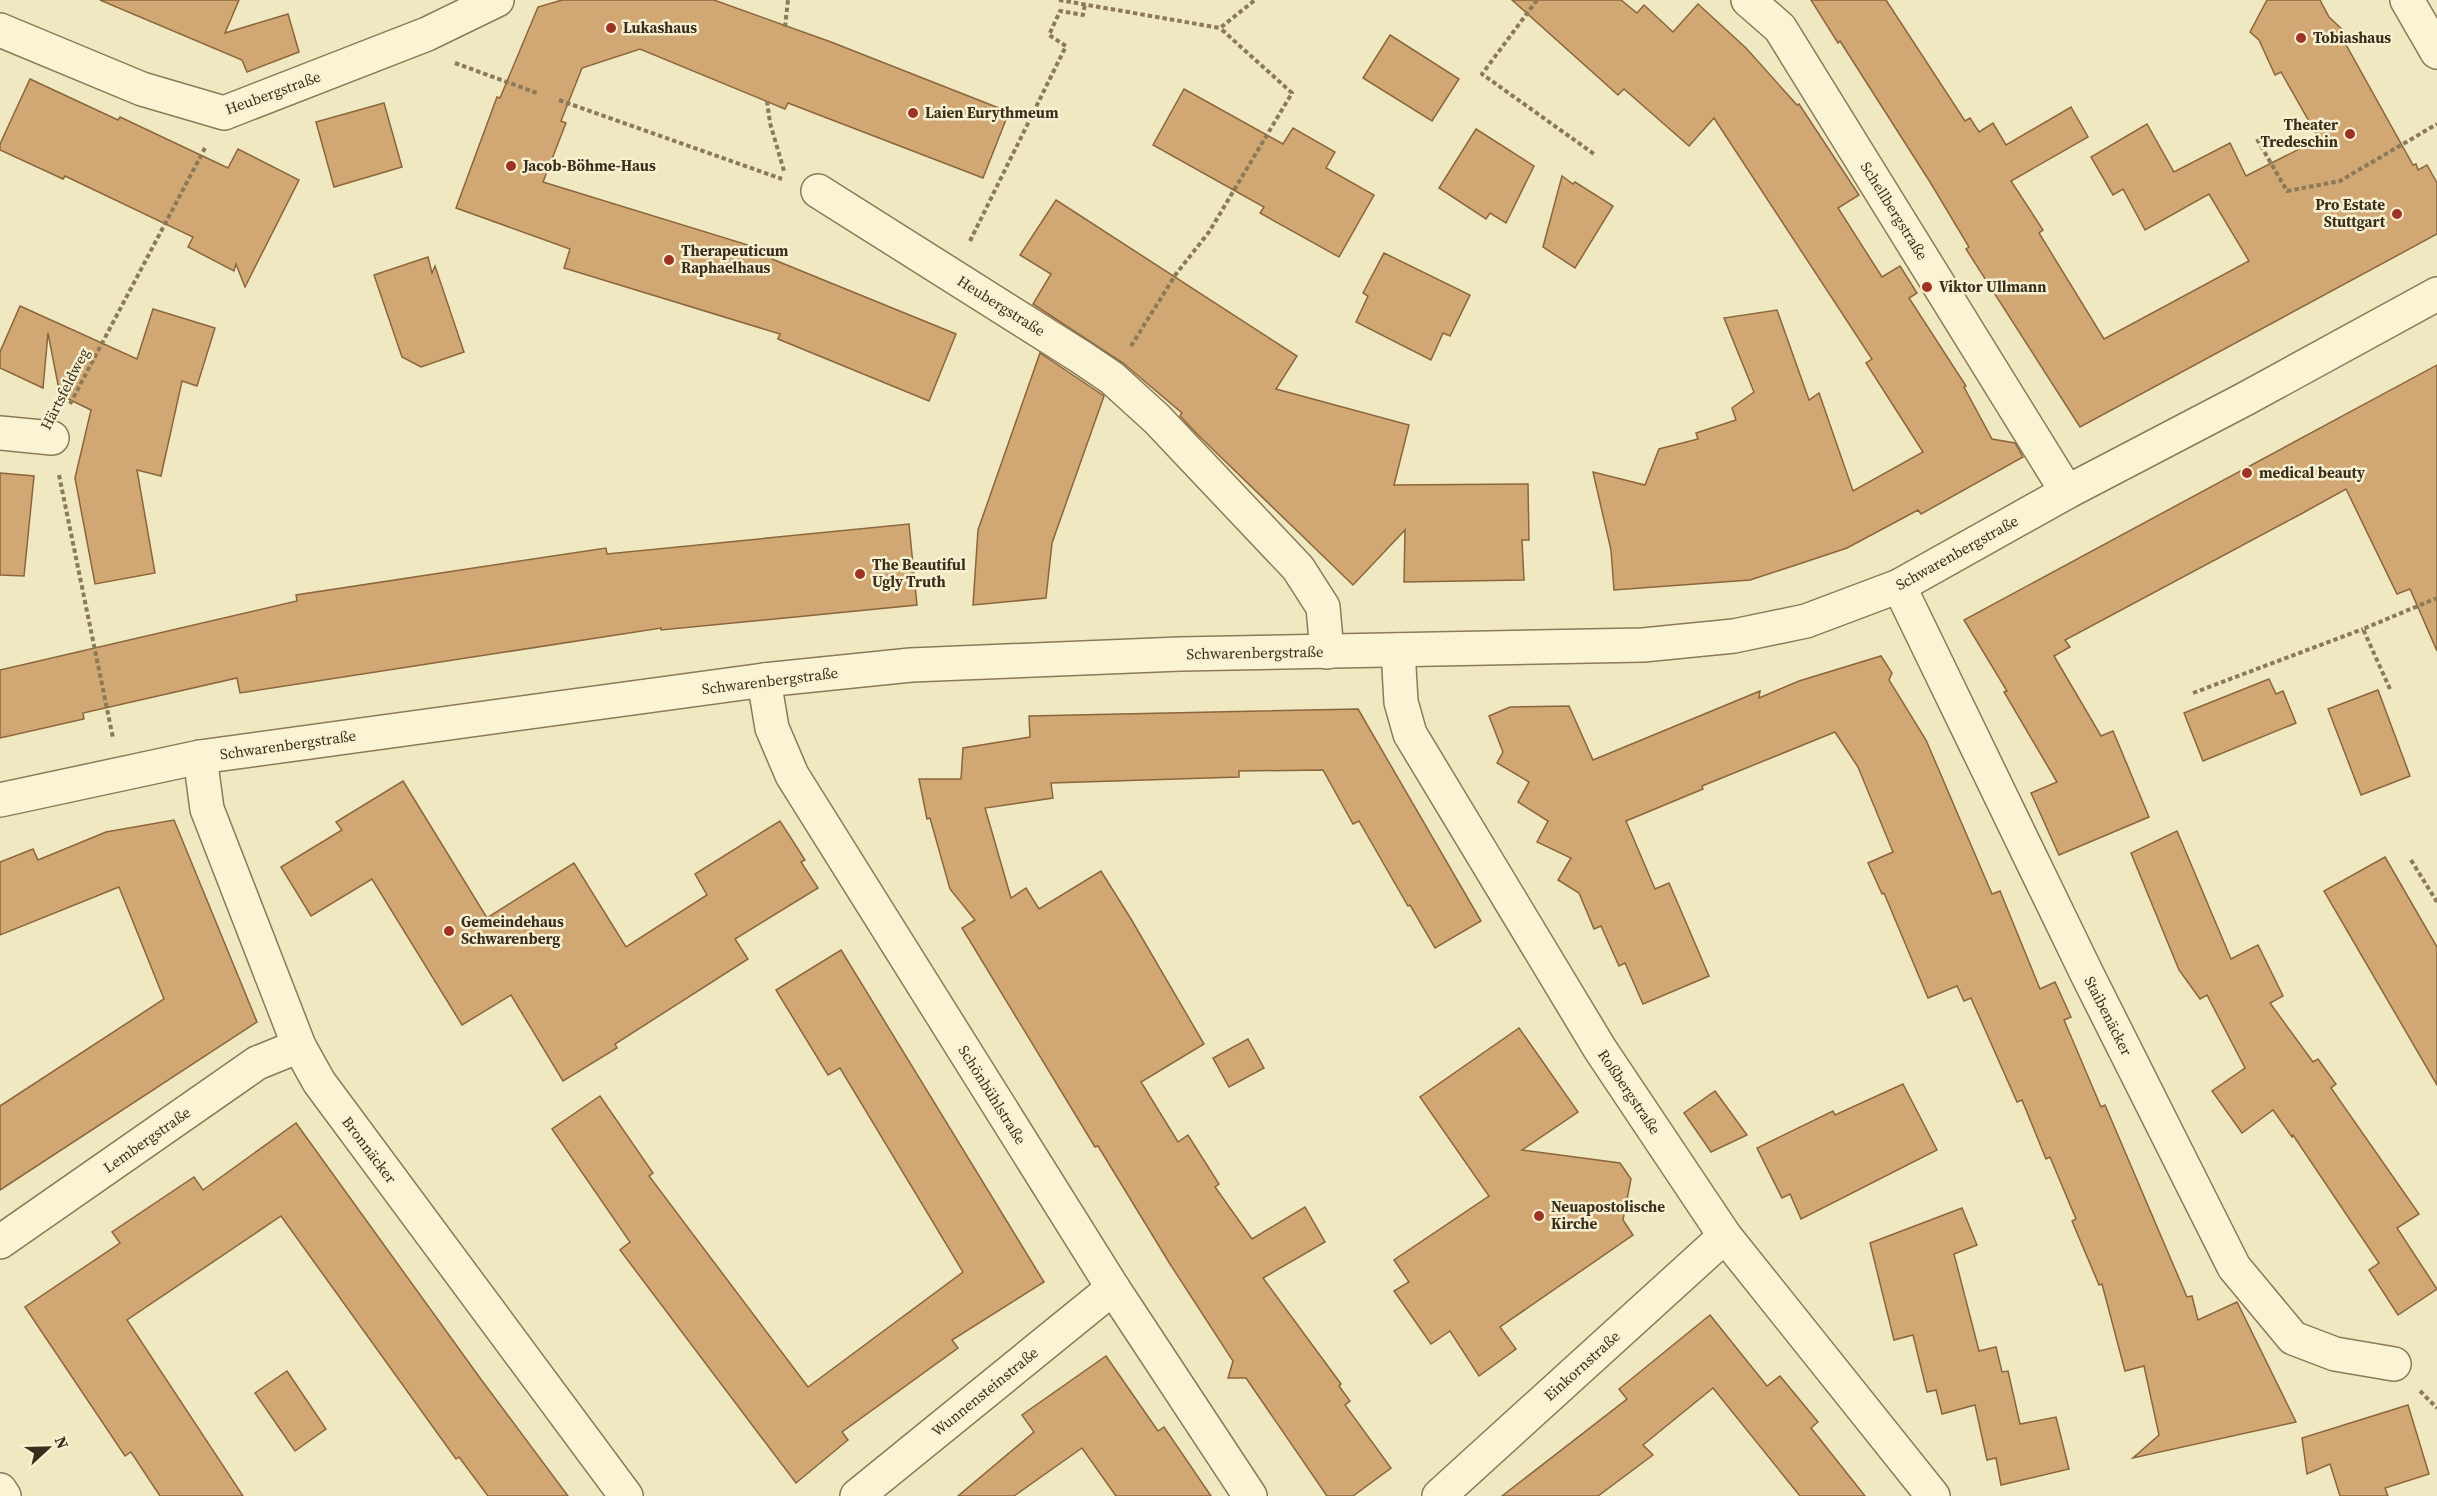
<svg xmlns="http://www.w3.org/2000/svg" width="2437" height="1496" viewBox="0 0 2437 1496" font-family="'Source Serif 4',serif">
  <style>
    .building { fill: #d1a774; stroke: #8b663c; stroke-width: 1.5 }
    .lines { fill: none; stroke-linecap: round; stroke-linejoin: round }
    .minor-casing { stroke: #8b7957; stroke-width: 36 }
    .path { stroke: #8b7957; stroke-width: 4; stroke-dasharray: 4.5 3; stroke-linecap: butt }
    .minor { stroke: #fbf4d4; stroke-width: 33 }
    .poi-dot { fill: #9d3324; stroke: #f7f1d1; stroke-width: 2 }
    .labels { text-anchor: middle; stroke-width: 5; stroke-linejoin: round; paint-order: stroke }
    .poi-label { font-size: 15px; font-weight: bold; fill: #392e1c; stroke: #f7f1d1; text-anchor: start }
    .street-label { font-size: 15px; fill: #392e1c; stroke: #f7f1d1 }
  </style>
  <rect width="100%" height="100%" fill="#f0e8c1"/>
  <g class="building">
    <polygon points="100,0 239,0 225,33 288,14 299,52 247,72 242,60"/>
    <polygon points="562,0 714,0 831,42 1009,112 983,178 788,103 785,109 640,49 582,68 561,121 566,123 543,182 774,253 772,259 956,334 929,401 778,339 780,334 564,268 570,249 456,208 497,97 500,98 538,7"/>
    <polygon points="1512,0 1621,0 1637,13 1644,5 1673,32 1698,4 1746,48 1797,105 1799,104 1859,195 1838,208 1882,277 1900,266 1917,293 1909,298 1966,386 1964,387 1992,439 2015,443 2023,457 1921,514 1918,510 1847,548 1805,562 1750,580 1614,590 1611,550 1593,472 1645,485 1659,449 1698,439 1696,433 1736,420 1732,408 1754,392 1724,318 1777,310 1809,400 1819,393 1853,491 1923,452 1866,363 1872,359 1714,118 1689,146 1624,89 1618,95"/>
    <polygon points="1811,0 1886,0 1965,121 1970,118 1979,132 1993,123 2006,145 2071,107 2088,137 2011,181 2043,230 2039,233 2104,339 2249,261 2209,194 2145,230 2123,189 2113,195 2091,157 2147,124 2174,172 2230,143 2246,176 2319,139 2281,72 2275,75 2259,40 2250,32 2267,0 2320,0 2329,17 2344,31 2344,41 2413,165 2416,164 2418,170 2427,165 2437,183 2437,234 2080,427 1966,249 1969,247 1930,182 1840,41 1838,43"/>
    <polygon points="1390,35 1459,79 1432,121 1363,78"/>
    <polygon points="30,79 118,120 120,117 228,168 238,149 299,180 245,287 236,264 234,271 188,247 193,237 65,176 63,179 0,150 0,144"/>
    <polygon points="1184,89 1283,144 1293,128 1335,152 1326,168 1374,195 1339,257 1260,213 1264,207 1153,145"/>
    <polygon points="384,103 402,167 334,187 316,122"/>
    <polygon points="1476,129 1534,166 1506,223 1490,213 1486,219 1439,188"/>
    <polygon points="1562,176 1573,184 1575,182 1613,206 1575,268 1543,247"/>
    <polygon points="1056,200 1297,356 1276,389 1409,425 1394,485 1528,484 1529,540 1522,540 1524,580 1404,582 1405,530 1353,585 1197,434 1180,416 1182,413 1123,363 1033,304 1051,274 1020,255"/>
    <polygon points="1384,253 1470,295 1450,336 1443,333 1431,360 1356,322 1368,296 1363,293"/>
    <polygon points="428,257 432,273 435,266 464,352 421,367 402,357 374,275"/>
    <polygon points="20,306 137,359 153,309 215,328 197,386 182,381 161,476 137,470 155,573 95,584 75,478 91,410 60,395 48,333 43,388 0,368 0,352"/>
    <polygon points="1040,353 1104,396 1052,543 1046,598 973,605 978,530"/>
    <polygon points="2437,365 2437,651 2410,589 2397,594 2346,489 2301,514 2065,640 2070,647 2054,656 2101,736 2113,731 2149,817 2059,855 2031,793 2057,782 2004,692 2007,691 1964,620"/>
    <polygon points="0,473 34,476 24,576 0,575"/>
    <polygon points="909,524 917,605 661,630 661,628 240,693 237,678 83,713 84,719 0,738 0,670 297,601 296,595 606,548 607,554"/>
    <polygon points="1881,656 1892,673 1889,680 1926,740 1992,894 2000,891 2040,989 2055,982 2071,1017 2064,1020 2101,1107 2105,1105 2187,1297 2192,1296 2198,1320 2237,1302 2296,1422 2133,1458 2159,1435 2144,1366 2125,1371 2102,1284 2099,1285 2072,1221 2076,1219 2050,1157 2046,1159 2022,1100 2017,1102 1971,998 1964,1001 1957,986 1928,998 1884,893 1882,894 1868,863 1893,852 1858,767 1835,732 1702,786 1703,789 1626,821 1655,889 1669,883 1709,976 1643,1004 1625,963 1619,966 1601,926 1594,929 1579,893 1558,880 1571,858 1537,842 1548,821 1518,802 1529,782 1497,763 1503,752 1489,716 1510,707 1569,706 1593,760 1760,691 1759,698 1799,681"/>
    <polygon points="2269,679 2276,694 2283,691 2296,723 2203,761 2184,713"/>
    <polygon points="2378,690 2410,776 2361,795 2328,709"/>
    <polygon points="1358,709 1481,921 1435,948 1410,905 1408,906 1359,821 1353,824 1323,770 1239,771 1239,777 1051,783 1053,798 985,808 1011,898 1026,888 1039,909 1101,871 1131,919 1204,1044 1141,1082 1178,1142 1188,1135 1219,1184 1215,1187 1252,1239 1305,1207 1325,1242 1263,1278 1341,1384 1339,1386 1350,1401 1345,1405 1391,1468 1353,1496 1327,1496 1246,1378 1228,1378 1233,1361 1170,1264 1098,1146 1095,1147 962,928 975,920 950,889 930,818 927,819 919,779 961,779 963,748 1030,737 1029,716"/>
    <polygon points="403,781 487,918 574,863 626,947 707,895 695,874 780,821 805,860 801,862 818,888 735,939 748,959 615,1044 617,1048 563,1081 511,995 462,1025 372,879 311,916 281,867 342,830 336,822"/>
    <polygon points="174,820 257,1022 0,1190 0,1106 164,999 119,887 0,935 0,862 33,849 38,860 106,832"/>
    <polygon points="2177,831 2231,959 2258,945 2283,996 2270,1003 2313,1062 2318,1059 2336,1084 2331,1088 2419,1214 2397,1228 2437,1289 2398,1315 2369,1270 2379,1263 2293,1135 2292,1137 2273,1110 2242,1133 2212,1091 2245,1068 2207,995 2200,999 2179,970 2131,853"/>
    <polygon points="2385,857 2437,947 2437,1085 2324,891"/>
    <polygon points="841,950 1044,1282 952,1340 958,1348 842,1432 848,1440 796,1483 620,1250 630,1242 552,1129 600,1096 653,1173 649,1176 808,1387 963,1272 840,1068 828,1075 776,990"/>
    <polygon points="1519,1028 1578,1112 1522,1150 1620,1163 1631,1179 1623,1220 1633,1235 1500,1327 1516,1349 1479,1376 1450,1331 1431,1344 1394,1291 1409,1282 1394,1260 1489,1196 1420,1097"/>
    <polygon points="1248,1039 1264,1068 1229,1087 1213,1058"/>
    <polygon points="1903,1084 1937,1150 1801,1219 1790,1194 1782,1198 1757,1148 1833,1111 1835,1115"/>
    <polygon points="1715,1091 1747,1135 1711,1152 1684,1113"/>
    <polygon points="296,1123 480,1378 568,1496 488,1496 459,1457 456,1459 281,1216 127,1320 243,1496 160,1496 131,1452 125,1456 25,1307 120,1243 112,1232 194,1177 203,1190"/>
    <polygon points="1962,1208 1977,1245 1954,1254 1979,1351 1996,1347 2002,1372 2008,1371 2020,1424 2056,1417 2069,1469 2001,1485 1996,1458 1987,1460 1975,1405 1942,1414 1936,1390 1927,1392 1913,1335 1894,1340 1870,1243"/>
    <polygon points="1710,1315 1767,1386 1780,1376 1818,1422 1811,1428 1865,1496 1800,1496 1713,1388 1643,1445 1653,1455 1598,1496 1502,1496 1627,1399 1619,1389"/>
    <polygon points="1106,1356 1158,1431 1164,1427 1211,1496 1116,1496 1082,1448 1014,1496 958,1496 1034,1432 1022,1415"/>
    <polygon points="287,1371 326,1429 295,1451 255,1393"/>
    <polygon points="2408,1405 2429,1474 2385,1488 2388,1496 2340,1496 2330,1464 2307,1474 2302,1438"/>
  </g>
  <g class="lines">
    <g class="minor-casing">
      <g id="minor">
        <polyline points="1748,0 1780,28 2067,492"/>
        <polyline points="2407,0 2437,52"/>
        <polyline points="0,30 142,89 224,113 427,34 497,0"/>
        <polyline points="818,191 1081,357 1112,378 1157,419 1298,568 1323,607 1327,652"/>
        <polyline points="0,433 52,438"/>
        <polyline points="1899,586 2087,974 2234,1267 2293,1338 2335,1354 2394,1364"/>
        <polyline points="1398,650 1401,702 1410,734 1600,1049 1725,1236 1933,1496"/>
        <polyline points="764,680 772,728 792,775 1113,1288 1250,1496"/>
        <polyline points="200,757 207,809 299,1046 319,1082 626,1496"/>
        <polyline points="0,800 200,757 764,680 911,665 1180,654 1643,645 1734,636 1806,621 1899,586 2067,492 2245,399 2437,294"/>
        <polyline points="0,1242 257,1063 299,1046"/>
        <polyline points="0,1490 4,1496"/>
        <polyline points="857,1496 1113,1288"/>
        <polyline points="1439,1496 1725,1236"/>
      </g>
    </g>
    <g class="path">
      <polyline points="1059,0 1220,28 1255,0"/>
      <polyline points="1537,0 1482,74 1594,154"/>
      <polyline points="785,27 788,0"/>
      <polyline points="455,63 537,93"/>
      <polyline points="559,100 782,179"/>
      <polyline points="767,101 770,123 784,171"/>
      <polyline points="2257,139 2287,191 2340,181 2437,124"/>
      <polyline points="970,241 1066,46 1049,35 1060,11 1083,15 1085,4"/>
      <polyline points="1131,346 1176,274 1209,232 1292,93 1220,28"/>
      <polyline points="70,404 205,148"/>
      <polyline points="59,475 113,738"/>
      <polyline points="2390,689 2363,629 2437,598"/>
      <polyline points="2193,693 2363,629"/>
      <polyline points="2411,860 2437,902"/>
      <polyline points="2420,1391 2437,1408"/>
    </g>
    <use href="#minor" class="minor"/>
  </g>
  <g class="poi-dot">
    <circle cx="611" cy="28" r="6"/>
    <circle cx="2301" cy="38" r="6"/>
    <circle cx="913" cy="113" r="6"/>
    <circle cx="2350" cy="134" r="6"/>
    <circle cx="511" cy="166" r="6"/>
    <circle cx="2397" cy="214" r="6"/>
    <circle cx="669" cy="260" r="6"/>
    <circle cx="1927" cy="287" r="6"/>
    <circle cx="2247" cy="473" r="6"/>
    <circle cx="860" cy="574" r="6"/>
    <circle cx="449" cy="931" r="6"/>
    <circle cx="1539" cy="1216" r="6"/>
  </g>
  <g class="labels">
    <g class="poi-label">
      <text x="623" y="33">Lukashaus</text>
      <text x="2313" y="43">Tobiashaus</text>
      <text x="925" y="118">Laien Eurythmeum</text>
      <text x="2338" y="130" text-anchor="end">Theater<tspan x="2338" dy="17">Tredeschin</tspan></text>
      <text x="523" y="171">Jacob-Böhme-Haus</text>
      <text x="2385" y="210" text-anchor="end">Pro Estate<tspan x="2385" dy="17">Stuttgart</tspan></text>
      <text x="681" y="256">Therapeuticum<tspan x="681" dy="17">Raphaelhaus</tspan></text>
      <text x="1939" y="292">Viktor Ullmann</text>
      <text x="2259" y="478">medical beauty</text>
      <text x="872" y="570">The Beautiful<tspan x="872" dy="17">Ugly Truth</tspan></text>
      <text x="461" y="927">Gemeindehaus<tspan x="461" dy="17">Schwarenberg</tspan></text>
      <text x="1551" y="1212">Neuapostolische<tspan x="1551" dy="17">Kirche</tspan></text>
    </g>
    <g class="street-label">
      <text transform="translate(273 93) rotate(-20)" y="5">Heubergstraße</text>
      <text transform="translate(1894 211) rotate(58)" y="5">Schellbergstraße</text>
      <text transform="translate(1001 306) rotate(32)" y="5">Heubergstraße</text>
      <text transform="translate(65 389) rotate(-63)" y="5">Härtsfeldweg</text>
      <text transform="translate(1957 553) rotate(-29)" y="5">Schwarenbergstraße</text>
      <text transform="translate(1255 653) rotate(-1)" y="5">Schwarenbergstraße</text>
      <text transform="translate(770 681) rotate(-7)" y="5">Schwarenbergstraße</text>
      <text transform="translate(288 745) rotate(-8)" y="5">Schwarenbergstraße</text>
      <text transform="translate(2108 1016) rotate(63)" y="5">Staibenäcker</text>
      <text transform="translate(1629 1092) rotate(56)" y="5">Roßbergstraße</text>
      <text transform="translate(992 1095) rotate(58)" y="5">Schönbühlstraße</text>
      <text transform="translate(147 1140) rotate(-35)" y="5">Lembergstraße</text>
      <text transform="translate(369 1150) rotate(53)" y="5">Bronnäcker</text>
      <text transform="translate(1582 1366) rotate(-42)" y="5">Einkornstraße</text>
      <text transform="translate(985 1392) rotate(-39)" y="5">Wunnensteinstraße</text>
    </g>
  </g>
  <g transform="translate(48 1448) rotate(68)" stroke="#f7f1d1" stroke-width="4.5" paint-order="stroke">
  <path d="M0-4.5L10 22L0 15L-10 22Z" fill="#392e1c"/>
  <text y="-9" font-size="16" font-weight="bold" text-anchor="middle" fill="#392e1c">N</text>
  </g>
</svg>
